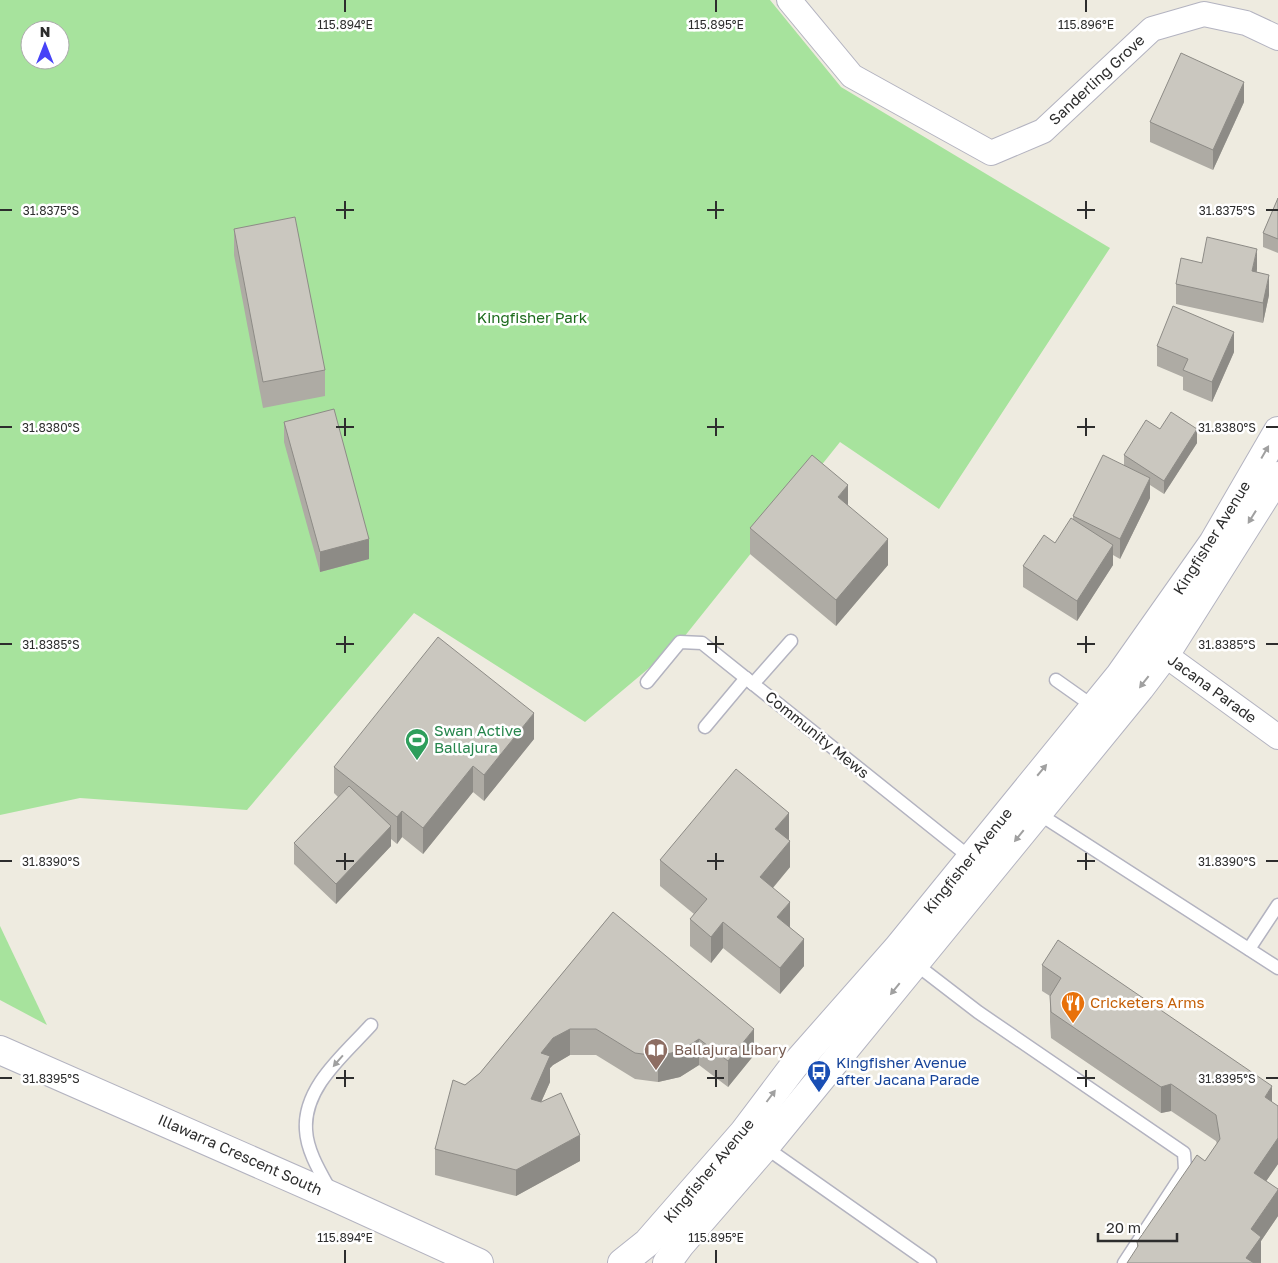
<svg xmlns="http://www.w3.org/2000/svg" width="1278" height="1263" viewBox="0 0 1278 1263" font-family="'Golos Text',sans-serif">
  <style>
    .green { fill: #a7e39d; fill-rule: evenodd }
    .lines { fill: none; stroke-linecap: round; stroke-linejoin: round }
    .lane-casing { stroke: #b3b3c0; stroke-width: 15 }
    .street-casing { stroke: #b3b3c0; stroke-width: 26 }
    .secondary-casing { stroke: #b3b3c0; stroke-width: 30 }
    .lane { stroke: #fff; stroke-width: 12 }
    .street { stroke: #fff; stroke-width: 24 }
    .secondary { stroke: #fff; stroke-width: 28 }
    .wall { fill: #aeaba4 }
    .shaded-wall { fill: #8d8b86 }
    .building { fill: #cac7bf; stroke: #8d8b86 }
    .oneway { fill: #a0a0a0 }
    .ticks { fill: none; stroke: #2d2d2d; stroke-width: 2 }
    .labels { text-anchor: middle; stroke-width: 5; stroke-linejoin: round; paint-order: stroke }
    .street-label { font-size: 15px; fill: #2d2d2d; stroke: #fff }
    .park-label { font-size: 15px; fill: #1c6b1c; stroke: #fff }
    .leisure-label { font-size: 15px; fill: #27864d; stroke: #fff; text-anchor: start }
    .food-label { font-size: 15px; fill: #c56008; stroke: #fff; text-anchor: start }
    .education-label { font-size: 15px; fill: #785e54; stroke: #fff; text-anchor: start }
    .transit-label { font-size: 15px; fill: #164399; stroke: #fff; text-anchor: start }
    .ticks-label { font-size: 12px; text-anchor: middle; fill: #2d2d2d; stroke: #fff; stroke-width: 5; stroke-linejoin: round; paint-order: stroke }
  </style>
  <rect width="100%" height="100%" fill="#eeebe0"/>
  <g class="green">
    <path d="M0 0H770L841 87 1110 248 939 509 840 442 680 642 585 722 414 613 247 810 80 798 0 815ZM30 30H60V60H30Z"/>
    <polygon points="0,926 47,1025 0,1000"/>
  </g>
  <g class="lines">
    <g class="lane-casing">
      <g id="lane">
        <polyline points="1056,680 1097,709"/>
        <polyline points="647,682 680,642 702,643 972,859"/>
        <polyline points="753,684 791,641"/>
        <polyline points="705,727 746,678"/>
        <polyline points="1036,812 1278,968"/>
        <polyline points="1249,949 1278,905"/>
        <polyline points="913,962 978,1012 1184,1153 1185,1170 1124,1263"/>
        <polyline points="762,1145 930,1263"/>
        <path d="M330 1190C320 1172 307 1151 306 1130 303 1087 345 1054 371 1025"/>
      </g>
    </g>
    <g class="street-casing">
      <g id="street">
        <polyline points="789,0 852,76 991,153 1043,131 1152,29 1204,14 1246,23 1278,38"/>
        <polyline points="1150,644 1278,737"/>
      </g>
    </g>
    <g class="secondary-casing">
      <g id="secondary">
        <polyline points="0,1050 332,1196 479,1263"/>
        <polyline points="622,1263 647,1243 744,1132 793,1067 897,949 1120,675 1213,543 1278,431"/>
        <polyline points="667,1263 680,1245 765,1147 1140,688 1165,655 1278,476"/>
      </g>
    </g>
    <use href="#lane" class="lane"/>
    <use href="#street" class="street"/>
    <use href="#secondary" class="secondary"/>
  </g>
  <g class="wall">
    <polygon points="1244,102 1213,170 1150,142 1150,122"/>
    <polygon points="1278,198 1278,253 1263,247 1263,233"/>
    <polygon points="234,229 325,370 325,396 263,408 234,255"/>
    <polygon points="1202,263 1257,269 1257,272 1269,295 1263,323 1176,304 1176,284"/>
    <polygon points="1157,346 1234,352 1212,402 1183,390 1183,377 1157,366"/>
    <polygon points="284,422 369,559 320,572 284,442"/>
    <polygon points="1160,429 1197,443 1164,494 1150,485 1150,498 1120,559 1113,555 1113,565 1077,621 1023,587 1023,566 1055,543 1073,520 1073,516 1124,465 1124,455"/>
    <polygon points="848,506 888,565 836,626 750,554 750,528"/>
    <polygon points="534,739 484,801 473,792 423,854 402,837 397,844 391,839 391,846 336,904 294,864 294,843 338,797 334,793 334,767"/>
    <polygon points="788,839 790,867 773,888 790,927 804,966 780,994 723,948 711,963 690,946 690,919 694,914 660,886 660,860 789,839"/>
    <polygon points="613,912 754,1055 728,1087 699,1065 680,1077 658,1082 635,1079 596,1055 570,1055 553,1065 550,1068 550,1082 541,1102 580,1161 516,1196 435,1175 435,1149 465,1085 480,1073"/>
    <polygon points="1042,965 1278,1106 1278,1164 1266,1181 1278,1189 1278,1216 1261,1241 1261,1263 1137,1248 1137,1242 1205,1161 1217,1144 1216,1141 1171,1111 1161,1113 1051,1038 1050,1022 1050,996 1042,991"/>
  </g>
  <g class="shaded-wall">
    <polygon points="1244,82 1244,102 1213,170 1213,150"/>
    <polygon points="1257,249 1257,269 1252,291 1252,271"/>
    <polygon points="1269,275 1269,295 1263,323 1263,303"/>
    <polygon points="1234,332 1234,352 1212,402 1212,382"/>
    <polygon points="1197,429 1197,443 1164,494 1164,481"/>
    <polygon points="1150,478 1150,498 1120,559 1120,539"/>
    <polygon points="848,485 848,511 838,497"/>
    <polygon points="369,539 369,559 320,572 320,552"/>
    <polygon points="888,539 888,565 836,626 836,600"/>
    <polygon points="1113,545 1113,565 1077,621 1077,601"/>
    <polygon points="534,713 534,739 484,801 484,775"/>
    <polygon points="473,766 473,792 423,854 423,828"/>
    <polygon points="402,811 402,837 397,844 397,817"/>
    <polygon points="789,813 789,839 775,855 775,829"/>
    <polygon points="391,826 391,846 336,904 336,884"/>
    <polygon points="790,841 790,867 760,903 760,877"/>
    <polygon points="790,902 790,928 777,917"/>
    <polygon points="723,922 723,948 711,963 711,937"/>
    <polygon points="804,939 804,966 780,994 780,968"/>
    <polygon points="570,1029 570,1055 553,1065 550,1068 550,1082 531,1125 531,1099 541,1053 553,1038"/>
    <polygon points="754,1029 754,1055 728,1087 728,1061"/>
    <polygon points="699,1039 699,1065 680,1077 658,1082 658,1056"/>
    <polygon points="1171,1084 1171,1111 1161,1113 1161,1087"/>
    <polygon points="1272,1086 1272,1112 1265,1097"/>
    <polygon points="580,1135 580,1161 516,1196 516,1170"/>
    <polygon points="1278,1138 1278,1164 1254,1199 1254,1173"/>
    <polygon points="1278,1190 1278,1216 1261,1241 1261,1263 1246,1263 1246,1258 1251,1229"/>
  </g>
  <g class="building">
    <polygon points="1181,53 1244,82 1213,150 1150,122"/>
    <polygon points="1278,198 1278,239 1263,233"/>
    <polygon points="295,217 325,370 263,382 234,229"/>
    <polygon points="1207,237 1257,249 1252,271 1269,275 1263,303 1176,284 1181,258 1202,263"/>
    <polygon points="1173,306 1234,332 1212,382 1183,370 1188,359 1157,346"/>
    <polygon points="334,409 369,539 320,552 284,422"/>
    <polygon points="1171,412 1197,429 1164,481 1124,455 1146,420 1160,429"/>
    <polygon points="812,455 848,485 838,497 888,539 836,600 750,528"/>
    <polygon points="1103,455 1150,478 1120,539 1073,516"/>
    <polygon points="1071,518 1113,545 1077,601 1023,566 1044,535 1055,543"/>
    <polygon points="438,637 534,713 484,775 473,766 423,828 402,811 397,817 334,767"/>
    <polygon points="736,769 789,813 775,829 790,841 760,877 790,902 777,917 804,939 780,968 723,922 711,937 690,919 707,899 660,860"/>
    <polygon points="349,786 391,826 336,884 294,843"/>
    <polygon points="613,912 754,1029 728,1061 699,1039 680,1051 658,1056 635,1053 596,1029 570,1029 553,1038 541,1053 550,1056 531,1099 541,1102 561,1093 580,1135 516,1170 435,1149 453,1080 465,1085 480,1073"/>
    <polygon points="1058,940 1272,1086 1265,1097 1278,1106 1278,1138 1254,1173 1278,1189 1278,1190 1251,1229 1261,1237 1246,1258 1254,1263 1127,1263 1138,1246 1137,1242 1197,1155 1205,1161 1220,1139 1216,1115 1171,1084 1161,1087 1051,1012 1050,996 1061,978 1042,965"/>
  </g>
  <defs><path id="oneway-solid" d="M-6-.8H1V-3.2L6.5 0L1 3.2V.8H-6Z" transform="scale(1.25)"/></defs>
  <g class="oneway">
    <use href="#oneway-solid" transform="translate(1265 452) rotate(-60)"/>
    <use href="#oneway-solid" transform="translate(1252 517) rotate(122)"/>
    <use href="#oneway-solid" transform="translate(1144 682) rotate(128)"/>
    <use href="#oneway-solid" transform="translate(1042 770) rotate(-50)"/>
    <use href="#oneway-solid" transform="translate(1019 836) rotate(129)"/>
    <use href="#oneway-solid" transform="translate(895 989) rotate(129)"/>
    <use href="#oneway-solid" transform="translate(338 1061) rotate(131)"/>
    <use href="#oneway-solid" transform="translate(771 1096) rotate(-53)"/>
  </g>
  <path class="ticks" d="M345 0V12M716 0V12M1086 0V12M345 201V219M716 201V219M1086 201V219M0 210H12M336 210H354M707 210H724M1077 210H1095M1266 210H1278M345 418V436M716 418V436M1086 418V436M0 427H12M336 427H354M707 427H724M1077 427H1095M1266 427H1278M345 636V653M716 636V653M1086 636V653M0 644H12M336 644H354M707 644H724M1077 644H1095M1266 644H1278M345 853V870M716 853V870M1086 853V870M0 861H12M336 861H354M707 861H724M1077 861H1095M1266 861H1278M345 1070V1087M716 1070V1087M1086 1070V1087M0 1078H12M336 1078H354M707 1078H724M1077 1078H1095M1266 1078H1278M345 1250V1263M716 1250V1263"/>
  <defs>
    <g id="stadium-pin" transform="scale(1.25)"><path d="M0 17L-7.5 6A9.5 9.5 0 1 1 7.5 6Z" fill="#2e9e5b" stroke="#fff"/><path d="M0-5a6.5 5 0 1 0 0 10a6.5 5 0 1 0 0-10ZM-3.5-1.8h7v3.6h-7Z" fill="#fff"/></g>
    <g id="restaurant-pin" transform="scale(1.25)"><path d="M0 17L-7.5 6A9.5 9.5 0 1 1 7.5 6Z" fill="#e8710a" stroke="#fff"/><path d="M-5-6h1v4h1v-4h1v4h1v-4h1v5L-1.5 .5V6h-2V.5L-5-1ZM5-6V6H3V1.5H1.5Q1.5-4 5-6Z" fill="#fff"/></g>
    <g id="library-pin" transform="scale(1.25)"><path d="M0 17L-7.5 6A9.5 9.5 0 1 1 7.5 6Z" fill="#8d6e63" stroke="#fff"/><path d="M-6-4Q-3-5.5-.7-3.5V5Q-3 3-6 4ZM6-4Q3-5.5 .7-3.5V5Q3 3 6 4Z" fill="#fff"/></g>
    <g id="bus-pin" transform="scale(1.25)"><path d="M0 17L-7.5 6A9.5 9.5 0 1 1 7.5 6Z" fill="#1a4fb4" stroke="#fff"/><path d="M-5-6H5V4H4V6H2V4H-2V6H-4V4H-5ZM-3.5-4V0h7V-4ZM-3.5 1.2v1.5H-2V1.2ZM2 1.2v1.5H3.5V1.2Z" fill="#fff"/></g>
  </defs>
  <g fill-rule="evenodd">
    <use href="#stadium-pin" x="417" y="740"/>
    <use href="#restaurant-pin" x="1073" y="1003"/>
    <use href="#library-pin" x="656" y="1050"/>
    <use href="#bus-pin" x="819" y="1072"/>
  </g>
  <g class="labels">
    <g class="street-label">
      <text transform="translate(1097 80) rotate(-43)" y="5">Sanderling Grove</text>
      <text transform="translate(1212 538) rotate(-58)" y="5">Kingfisher Avenue</text>
      <text transform="translate(1212 689) rotate(36)" y="5">Jacana Parade</text>
      <text transform="translate(817 735) rotate(39)" y="5">Community Mews</text>
      <text transform="translate(968 861) rotate(-51)" y="5">Kingfisher Avenue</text>
      <text transform="translate(240 1155) rotate(24)" y="5">Illawarra Crescent South</text>
      <text transform="translate(709 1171) rotate(-50)" y="5">Kingfisher Avenue</text>
    </g>
    <g class="park-label">
      <text x="532" y="323">Kingfisher Park</text>
    </g>
    <g class="leisure-label">
      <text x="434" y="736">Swan Active<tspan x="434" dy="17">Ballajura</tspan></text>
    </g>
    <g class="food-label">
      <text x="1090" y="1008">Cricketers Arms</text>
    </g>
    <g class="education-label">
      <text x="674" y="1055">Ballajura Libary</text>
    </g>
    <g class="transit-label">
      <text x="836" y="1068">Kingfisher Avenue<tspan x="836" dy="17">after Jacana Parade</tspan></text>
    </g>
  </g>
  <g class="ticks-label">
    <text x="345" y="29">115.894°E</text>
    <text x="716" y="29">115.895°E</text>
    <text x="1086" y="29">115.896°E</text>
    <text x="51" y="215">31.8375°S</text>
    <text x="1227" y="215">31.8375°S</text>
    <text x="51" y="432">31.8380°S</text>
    <text x="1227" y="432">31.8380°S</text>
    <text x="51" y="649">31.8385°S</text>
    <text x="1227" y="649">31.8385°S</text>
    <text x="51" y="866">31.8390°S</text>
    <text x="1227" y="866">31.8390°S</text>
    <text x="51" y="1083">31.8395°S</text>
    <text x="1227" y="1083">31.8395°S</text>
    <text x="345" y="1242">115.894°E</text>
    <text x="716" y="1242">115.895°E</text>
  </g>
  <g transform="translate(45 45)"><circle r="24" fill="#ffffff" stroke="#ababab"/>
  <path d="M0-4L9 19L0 12L-9 19Z" fill="#4743f7"/>
  <text y="-8" font-size="14" font-weight="bold" text-anchor="middle" fill="#2d2d2d">N</text>
  </g>
  <path d="M1098 1233v8h79v-8" fill="none" stroke="#2d2d2d" stroke-width="2.5"/>
  <text x="1106" y="1233" font-size="15" fill="#2d2d2d" stroke="#ffffff" stroke-width="4" paint-order="stroke">20 m</text>
</svg>
